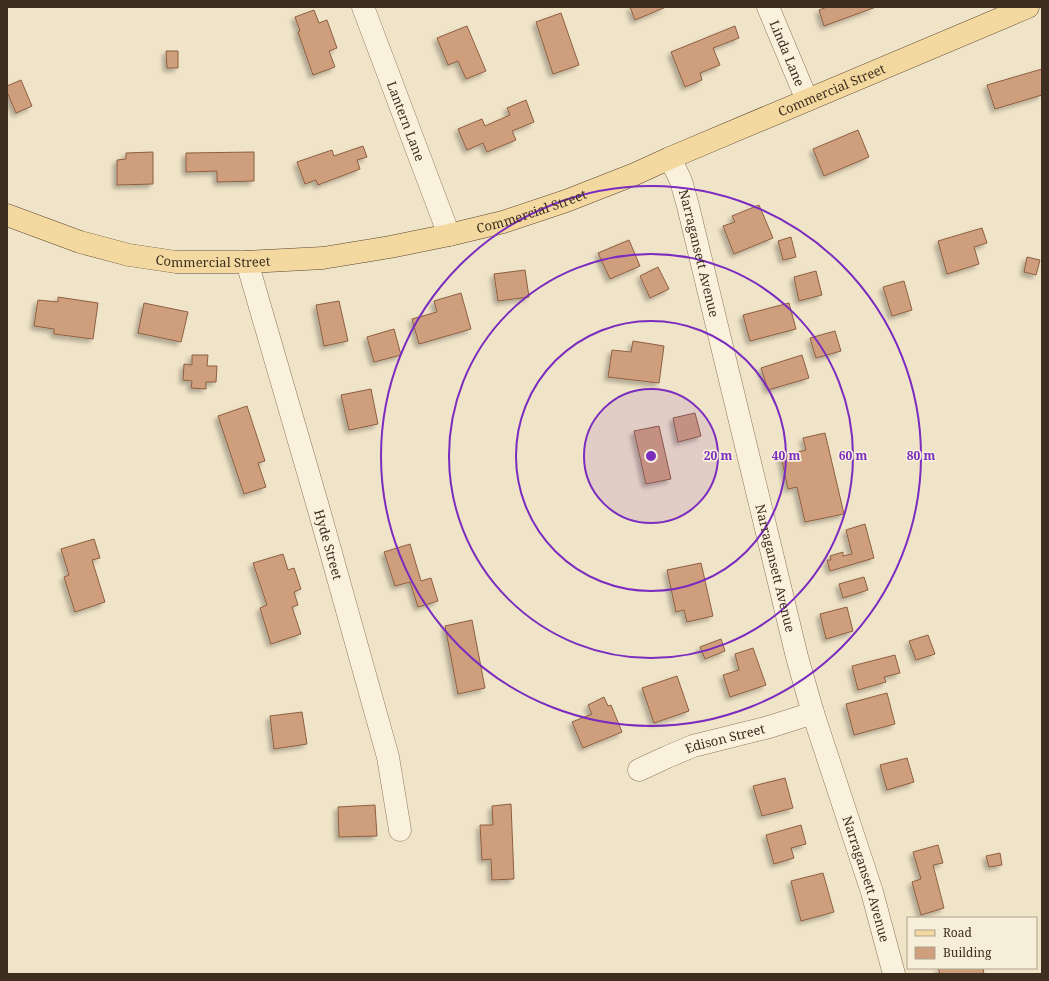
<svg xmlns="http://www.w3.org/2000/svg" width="1049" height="981" viewBox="0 0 1049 981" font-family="'Noto Serif',serif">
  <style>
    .building { fill: #cf9f7d; stroke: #8d5f41; filter: url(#shadow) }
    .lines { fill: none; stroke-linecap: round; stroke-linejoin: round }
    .minor-casing { stroke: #8d765c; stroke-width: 23 }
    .major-casing { stroke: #5b4430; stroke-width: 23 }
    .minor { stroke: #faf1dc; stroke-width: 22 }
    .major { stroke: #f3d9a0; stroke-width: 22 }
    .ring { fill: none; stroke: #7b2cbf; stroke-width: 2 }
    .labels { text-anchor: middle; stroke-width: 3.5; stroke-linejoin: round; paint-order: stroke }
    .street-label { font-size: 13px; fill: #3d2e20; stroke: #f7eed8 }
    .centre { fill: #7b2cbf; stroke: #f7eed8; stroke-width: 2 }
    .ring-label { font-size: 12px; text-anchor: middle; font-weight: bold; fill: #7b2cbf; stroke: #f7eed8; stroke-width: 3.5; stroke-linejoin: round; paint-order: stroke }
  </style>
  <defs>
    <filter id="shadow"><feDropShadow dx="-3.5" dy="3.5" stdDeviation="2" flood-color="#0004"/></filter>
  </defs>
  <rect width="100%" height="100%" fill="#f0e4c8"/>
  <g class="building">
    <polygon points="630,7 666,7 635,20"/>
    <polygon points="827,7 876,7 824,26 819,10"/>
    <polygon points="314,10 319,23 327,20 337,48 329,51 335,67 313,75 298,32 300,31 295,17"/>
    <polygon points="561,13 579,65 553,74 536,22"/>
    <polygon points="467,26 486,71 466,79 458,61 448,65 437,38"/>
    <polygon points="735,26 739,38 713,48 720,65 700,73 702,80 685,87 671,52"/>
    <polygon points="166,51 178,51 178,68 167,68"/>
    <polygon points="1042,69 1042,95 995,109 987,85"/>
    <polygon points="21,80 32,106 16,113 7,92 7,86"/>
    <polygon points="526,100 534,122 512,131 516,140 487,152 483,143 467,150 458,129 482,119 485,126 510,115 507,108"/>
    <polygon points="858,130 869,157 824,176 813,149"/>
    <polygon points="363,146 367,157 357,160 360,169 318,185 316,180 305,184 297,162 332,150 334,156"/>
    <polygon points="153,152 153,184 117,185 117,160 126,159 126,153"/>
    <polygon points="254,152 254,181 217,182 217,171 186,172 186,153"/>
    <polygon points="759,205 773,238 734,254 723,226 735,222 732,216"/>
    <polygon points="982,228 987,243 974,247 979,264 947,274 938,241"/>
    <polygon points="791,237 796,257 783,260 778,241"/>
    <polygon points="629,240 640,266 610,279 598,253"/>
    <polygon points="1027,257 1040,260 1036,275 1024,272"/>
    <polygon points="658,267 669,289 650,298 640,276"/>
    <polygon points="525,270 529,297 498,301 494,274"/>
    <polygon points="816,271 822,295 799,301 794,277"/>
    <polygon points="904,281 912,310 892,316 883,287"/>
    <polygon points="461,293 471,329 419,344 412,319 437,312 434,301"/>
    <polygon points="58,297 98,303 93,339 54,334 54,329 34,326 38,300 58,302"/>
    <polygon points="339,301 348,341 324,346 316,305"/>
    <polygon points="144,303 188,312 181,342 138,333"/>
    <polygon points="789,303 796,329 750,341 743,315"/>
    <polygon points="394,329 401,355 374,362 367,337"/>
    <polygon points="835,331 841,351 816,358 810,338"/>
    <polygon points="633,341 664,346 659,383 608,377 612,350 631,352"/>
    <polygon points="192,355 208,355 207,366 217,366 216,382 206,382 206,389 191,388 192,381 183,380 184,364 192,365"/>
    <polygon points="802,355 809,378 768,390 761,368"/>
    <polygon points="371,389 378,424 349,430 341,395"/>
    <polygon points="247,406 265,461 258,463 266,487 244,494 218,416"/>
    <polygon points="695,413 701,436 678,442 673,418"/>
    <polygon points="659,426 671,479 646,484 634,431"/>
    <polygon points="825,433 844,514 805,522 797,487 788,489 781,456 806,450 803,438"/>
    <polygon points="865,524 874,558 830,571 827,560 831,560 830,556 843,552 843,556 852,554 846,530"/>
    <polygon points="94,539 100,558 92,560 105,602 75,612 64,577 69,575 61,549"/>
    <polygon points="410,544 421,581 431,578 438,601 418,607 410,582 395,586 384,552"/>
    <polygon points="283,554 288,570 294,568 301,589 294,592 298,605 292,607 301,634 271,644 260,608 267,605 253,563"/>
    <polygon points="701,563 713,616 687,622 684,610 676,612 667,570"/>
    <polygon points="864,577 868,590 843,598 839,584"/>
    <polygon points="847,607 853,631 826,639 820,614"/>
    <polygon points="472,620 485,688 458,694 445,626"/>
    <polygon points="928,635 935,654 916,660 909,641"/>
    <polygon points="721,639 725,651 705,659 700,647"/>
    <polygon points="753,648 766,685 730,697 723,675 739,670 735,654"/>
    <polygon points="895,655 900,673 884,677 886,682 858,690 852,666"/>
    <polygon points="677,676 689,711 654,723 642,688"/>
    <polygon points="887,693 895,724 854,735 846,704"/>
    <polygon points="604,697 608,706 611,705 622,732 583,748 572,722 592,714 588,705"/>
    <polygon points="302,712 307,744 274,749 270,716"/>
    <polygon points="907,758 914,782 887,790 880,765"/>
    <polygon points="785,778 793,808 762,816 753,786"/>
    <polygon points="511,804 514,879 492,880 491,859 482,860 480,825 493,825 492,806"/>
    <polygon points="375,805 377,836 339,837 338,807"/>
    <polygon points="801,825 806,844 791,848 794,858 774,864 766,835"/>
    <polygon points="938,845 943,863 933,865 944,908 921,915 912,882 921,879 913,852"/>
    <polygon points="1000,853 1002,865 989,867 986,856"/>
    <polygon points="823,873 834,912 801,921 791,881"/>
    <polygon points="938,968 983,968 984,974 940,974"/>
  </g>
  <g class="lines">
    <g class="minor-casing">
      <g id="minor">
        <path id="s1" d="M363 7 449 235"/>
        <path id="s2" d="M768 7 807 100"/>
        <path id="s3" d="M670 158 681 181 688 206 797 657 813 713 872 892 894 974"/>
        <path id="s4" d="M247 262 319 510 388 757 400 830"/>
        <path id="s5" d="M639 770 667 757 693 746 769 727 813 713"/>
      </g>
    </g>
    <g class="major-casing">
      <g id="major">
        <path id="s6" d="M7 215 80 242 129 255 176 262H247L323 258 390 247 449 235 503 222 566 201 635 174 670 158 1028 7"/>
      </g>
    </g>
    <use href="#minor" class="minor"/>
    <use href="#major" class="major"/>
  </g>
  <circle cx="651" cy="456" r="67" fill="#7b2cbf" fill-opacity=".12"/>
  <g class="ring">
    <circle cx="651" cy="456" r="67"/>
    <circle cx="651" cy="456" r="135"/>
    <circle cx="651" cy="456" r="202"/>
    <circle cx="651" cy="456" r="270"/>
  </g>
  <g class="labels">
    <g class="street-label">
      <text dy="5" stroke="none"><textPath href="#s2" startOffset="50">Linda Lane</textPath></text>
      <text dy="5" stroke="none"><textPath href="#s6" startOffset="861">Commercial Street</textPath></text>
      <text dy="5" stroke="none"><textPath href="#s1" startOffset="122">Lantern Lane</textPath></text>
      <text dy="5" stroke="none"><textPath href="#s6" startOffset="537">Commercial Street</textPath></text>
      <text dy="5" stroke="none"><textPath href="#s3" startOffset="100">Narragansett Avenue</textPath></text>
      <text dy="5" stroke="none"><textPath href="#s6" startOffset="213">Commercial Street</textPath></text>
      <text dy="5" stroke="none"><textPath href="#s4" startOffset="294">Hyde Street</textPath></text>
      <text dy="5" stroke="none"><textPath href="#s3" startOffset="424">Narragansett Avenue</textPath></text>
      <text dy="5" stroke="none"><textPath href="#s5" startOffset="92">Edison Street</textPath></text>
      <text dy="5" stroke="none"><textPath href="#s3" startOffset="748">Narragansett Avenue</textPath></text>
    </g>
  </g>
  <circle cx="651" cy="456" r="6" class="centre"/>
  <g class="ring-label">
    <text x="718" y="460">20 m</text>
    <text x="786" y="460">40 m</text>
    <text x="853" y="460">60 m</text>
    <text x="921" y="460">80 m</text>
  </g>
  <rect width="1049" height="981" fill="none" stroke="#3d2e20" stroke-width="16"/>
  <rect x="907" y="917" width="130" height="52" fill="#f7eed8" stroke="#ada18e"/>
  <rect x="915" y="930" width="20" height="6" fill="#f3d9a0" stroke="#ada18e"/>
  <text x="943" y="937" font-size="12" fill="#3d2e20">Road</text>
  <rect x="915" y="947" width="20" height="12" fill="#cf9f7d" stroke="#ada18e"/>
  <text x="943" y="957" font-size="12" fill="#3d2e20">Building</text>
</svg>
